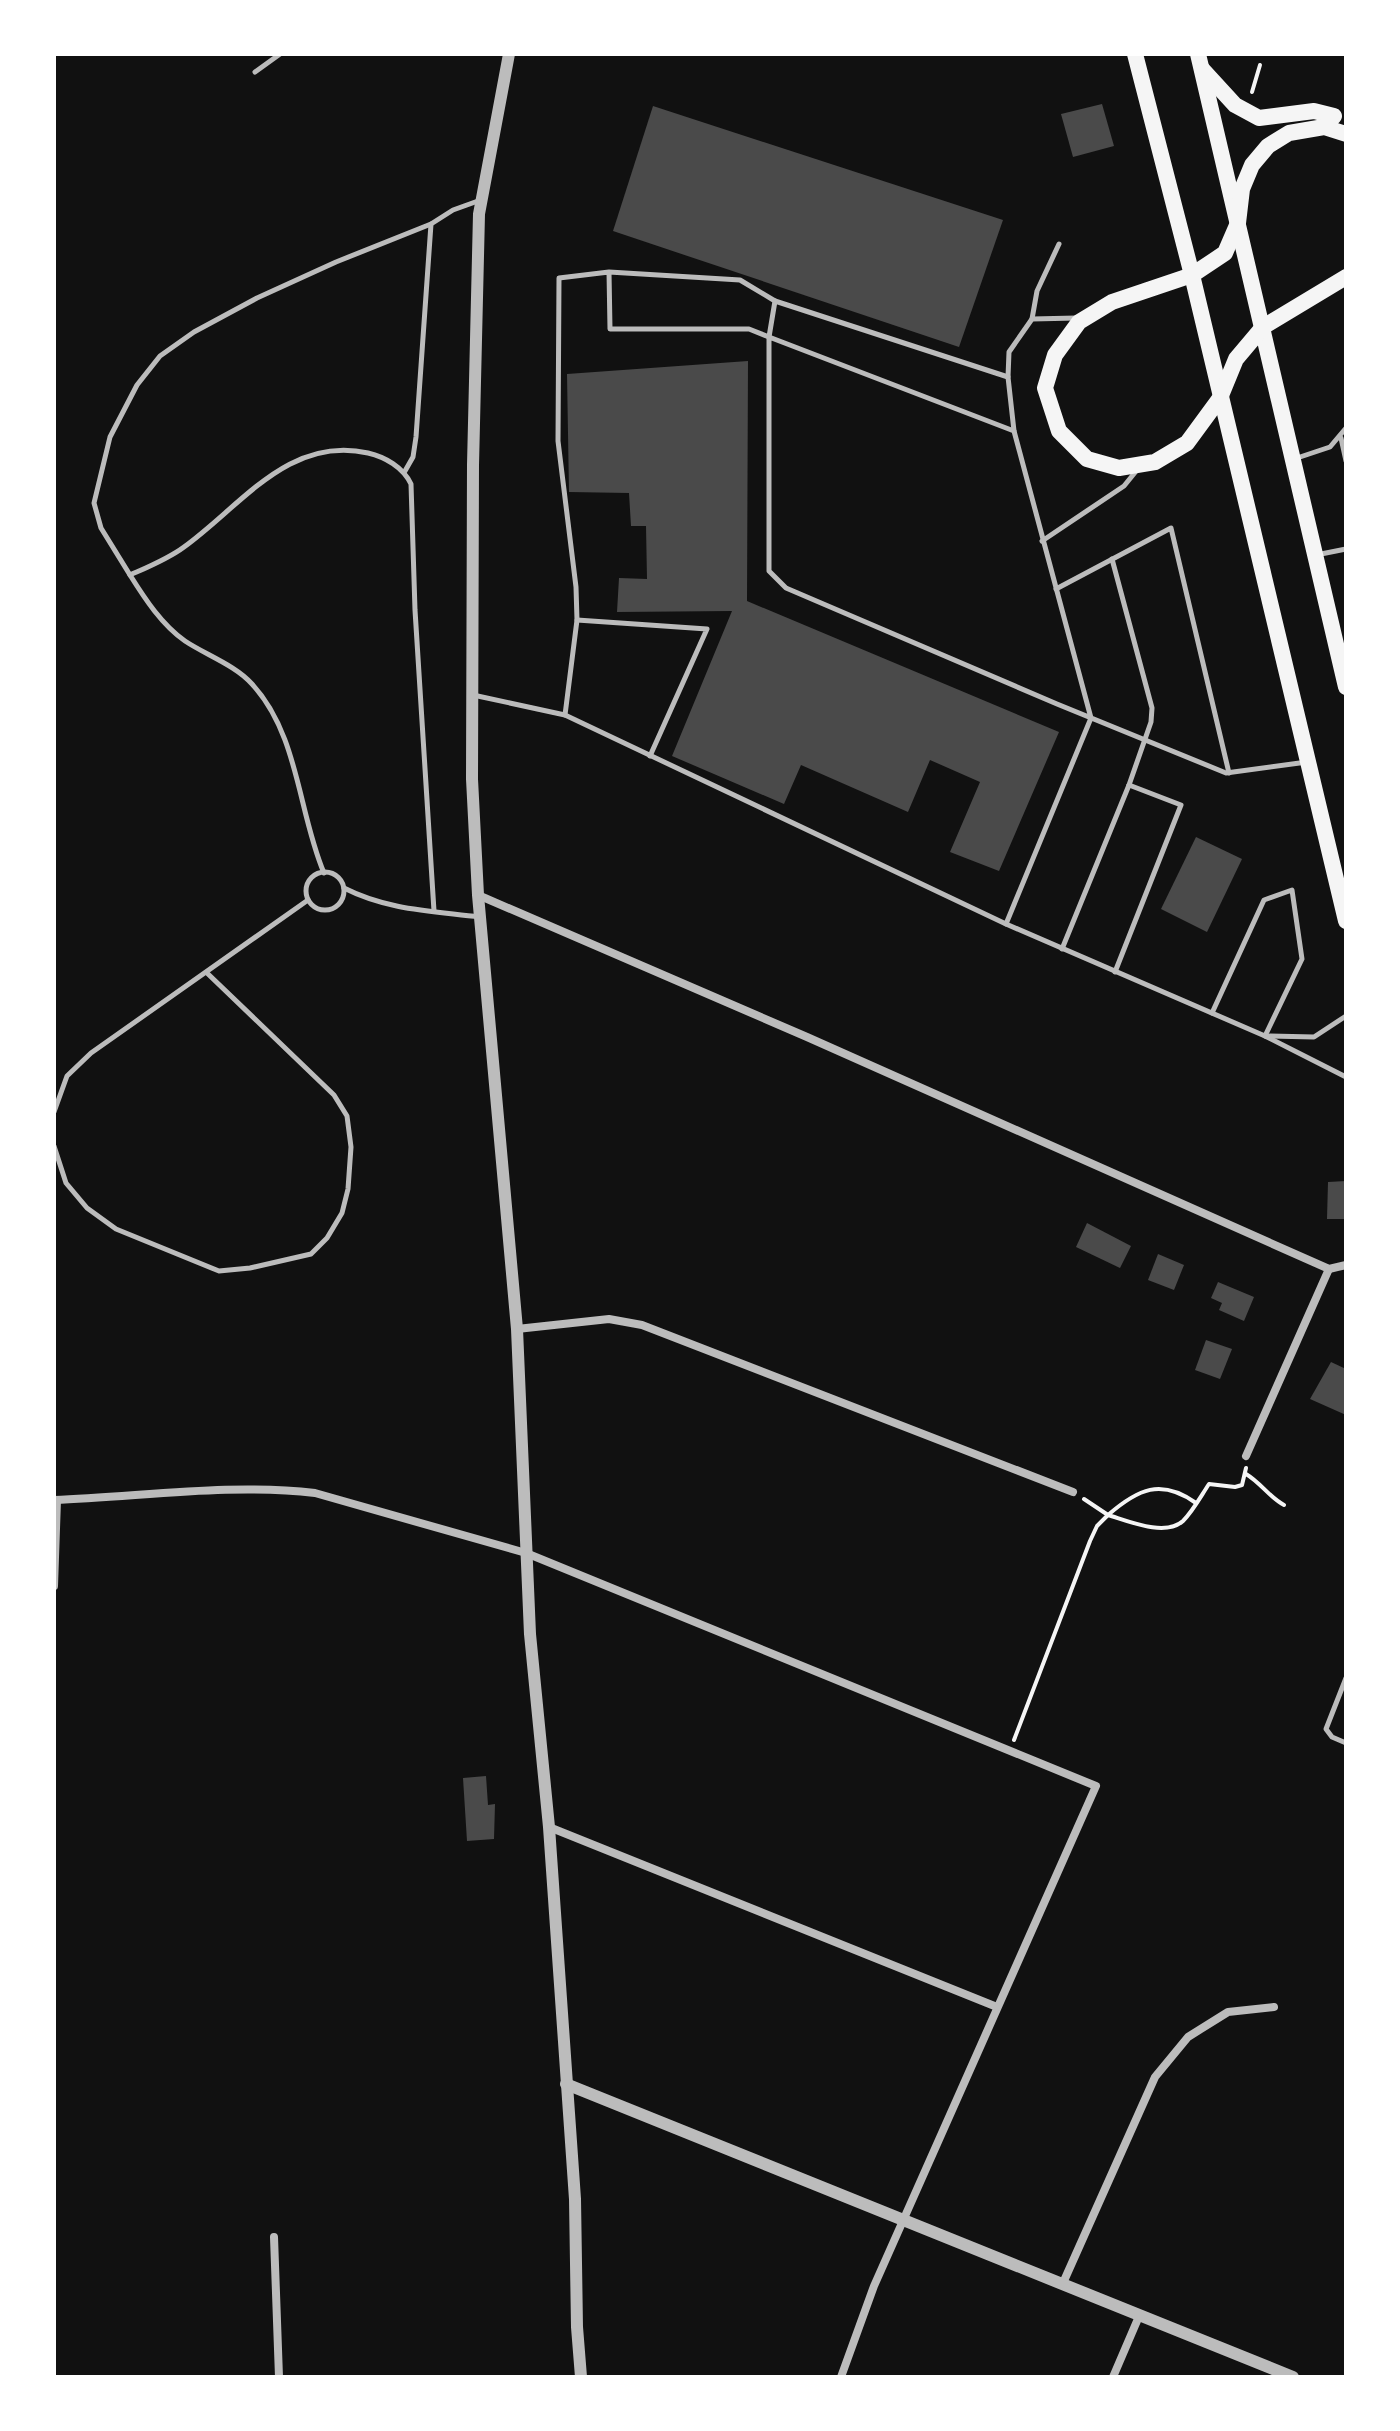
<svg xmlns="http://www.w3.org/2000/svg" width="1400" height="2431" viewBox="0 0 1400 2431" font-family="'Zilla Slab',serif">
  <style>
    .building { fill: #4a4a4a }
    .lines { fill: none; stroke-linecap: round; stroke-linejoin: round }
    .path { stroke: #f5f5f5; stroke-width: 4 }
    .service { stroke: #bcbcbc; stroke-width: 5 }
    .minor { stroke: #bcbcbc; stroke-width: 8 }
    .tertiary { stroke: #bcbcbc; stroke-width: 12 }
    .trunk { stroke: #f5f5f5; stroke-width: 16 }
  </style>
  <rect width="100%" height="100%" fill="#111"/>
  <g class="building">
    <polygon points="1102,104 1114,146 1073,157 1061,114"/>
    <polygon points="653,106 1003,220 959,347 613,231"/>
    <polygon points="748,361 747,601 1059,732 999,871 950,852 980,782 930,760 908,812 801,765 784,804 672,756 732,611 617,612 619,578 647,579 646,526 631,526 629,493 569,492 567,374"/>
    <polygon points="1196,837 1242,859 1207,932 1161,909"/>
    <polygon points="1346,1181 1346,1219 1327,1219 1328,1182"/>
    <polygon points="1087,1223 1131,1246 1120,1268 1076,1247"/>
    <polygon points="1158,1254 1184,1265 1174,1290 1148,1280"/>
    <polygon points="1218,1282 1254,1297 1244,1321 1219,1310 1222,1303 1211,1298"/>
    <polygon points="1206,1340 1232,1349 1220,1379 1195,1370"/>
    <polygon points="1331,1362 1346,1369 1346,1415 1310,1399"/>
    <polygon points="486,1776 488,1805 495,1804 494,1839 467,1841 463,1778"/>
  </g>
  <g class="lines">
    <g class="path">
      <polyline points="1252,92 1260,65"/>
      <path d="M1246 1474C1261 1483 1269 1497 1284 1505"/>
      <path d="M1108 1515C1128 1521 1165 1537 1183 1521 1193 1511 1201 1496 1209 1484L1235 1487 1242 1485 1246 1468"/>
      <path d="M1108 1515C1138 1489 1161 1478 1196 1503"/>
      <polyline points="1014,1740 1090,1541 1097,1526 1108,1515 1084,1499"/>
    </g>
    <g class="service">
      <polyline points="255,72 280,54"/>
      <polyline points="775,301 1008,377"/>
      <polyline points="1032,319 1037,291 1059,244"/>
      <polyline points="1014,431 1008,377 1009,352 1032,319 1076,318"/>
      <polyline points="1341,438 1346,461"/>
      <polyline points="1294,459 1330,447 1346,428"/>
      <polyline points="405,471 413,457 416,437 431,224 453,210 478,201"/>
      <polyline points="1042,541 1124,486 1137,470"/>
      <polyline points="1316,555 1346,549"/>
      <polyline points="130,575 101,528 94,503 110,437 137,385 160,356 194,332 257,298 336,262 431,224"/>
      <polyline points="1056,589 1171,528 1229,773"/>
      <polyline points="577,620 707,629 650,756"/>
      <polyline points="473,695 565,715 577,620 576,587 558,441 559,278 609,272 740,280 775,301 769,337 749,329 610,329 609,272"/>
      <polyline points="565,715 1006,924 1265,1036 1346,1077"/>
      <circle cx="325" cy="891" r="19"/>
      <path d="M324 873C298 812 299 735 252 684 235 665 206 655 185 641 162 625 145 599 130 575 148 567 168 559 184 547 241 506 289 435 368 453 385 457 403 467 411 484L415 610 434 911"/>
      <path d="M344 888C387 910 432 911 479 917"/>
      <polyline points="1006,924 1091,718 1014,431 769,337 769,571 786,588 1057,704 1226,773 1307,762"/>
      <polyline points="1062,949 1129,785 1151,722 1152,708 1112,559"/>
      <polyline points="1115,972 1181,805 1129,785"/>
      <polyline points="1212,1013 1264,900 1292,890 1302,959 1265,1036"/>
      <polyline points="1270,1036 1314,1037 1346,1016"/>
      <polyline points="54,1112 67,1076 91,1053 308,900"/>
      <polyline points="54,1146 66,1183 87,1208 116,1229 219,1271 250,1268 311,1254 327,1238 342,1213 348,1189 351,1147 347,1116 334,1095 207,973"/>
      <polyline points="1346,1678 1326,1729 1332,1737 1346,1743"/>
    </g>
    <g class="minor">
      <polyline points="478,895 807,1037 1329,1269 1346,1265"/>
      <polyline points="517,1329 609,1319 642,1325 1073,1492"/>
      <polyline points="1246,1456 1329,1269"/>
      <path d="M54 1500C140 1497 229 1483 315 1493L526 1553 1096 1786 874 2286 841 2377"/>
      <polyline points="54,1586 57,1500"/>
      <polyline points="549,1827 997,2007"/>
      <polyline points="274,2237 279,2377"/>
      <polyline points="1063,2283 1155,2077 1188,2037 1228,2012 1274,2007"/>
      <polyline points="1113,2377 1140,2314"/>
    </g>
    <g class="tertiary">
      <polyline points="509,54 479,214 473,465 472,779 478,895 517,1329 530,1634 549,1827 575,2199 577,2327 581,2377"/>
      <polyline points="566,2084 1293,2377"/>
    </g>
    <g class="trunk">
      <polyline points="1135,54 1192,275 1346,921"/>
      <polyline points="1198,54 1346,687"/>
      <polyline points="1202,69 1235,105 1259,118 1314,111 1334,116 1324,127"/>
      <polyline points="1346,134 1324,127 1289,133 1268,146 1252,165 1242,189 1238,223 1225,253 1192,275 1112,302 1079,322 1055,355 1045,388 1059,431 1087,459 1119,468 1155,462 1187,443 1220,398 1236,359 1263,327 1346,277"/>
    </g>
  </g>
  <rect width="1400" height="2431" fill="none" stroke="#ffffff" stroke-width="112"/>
</svg>
